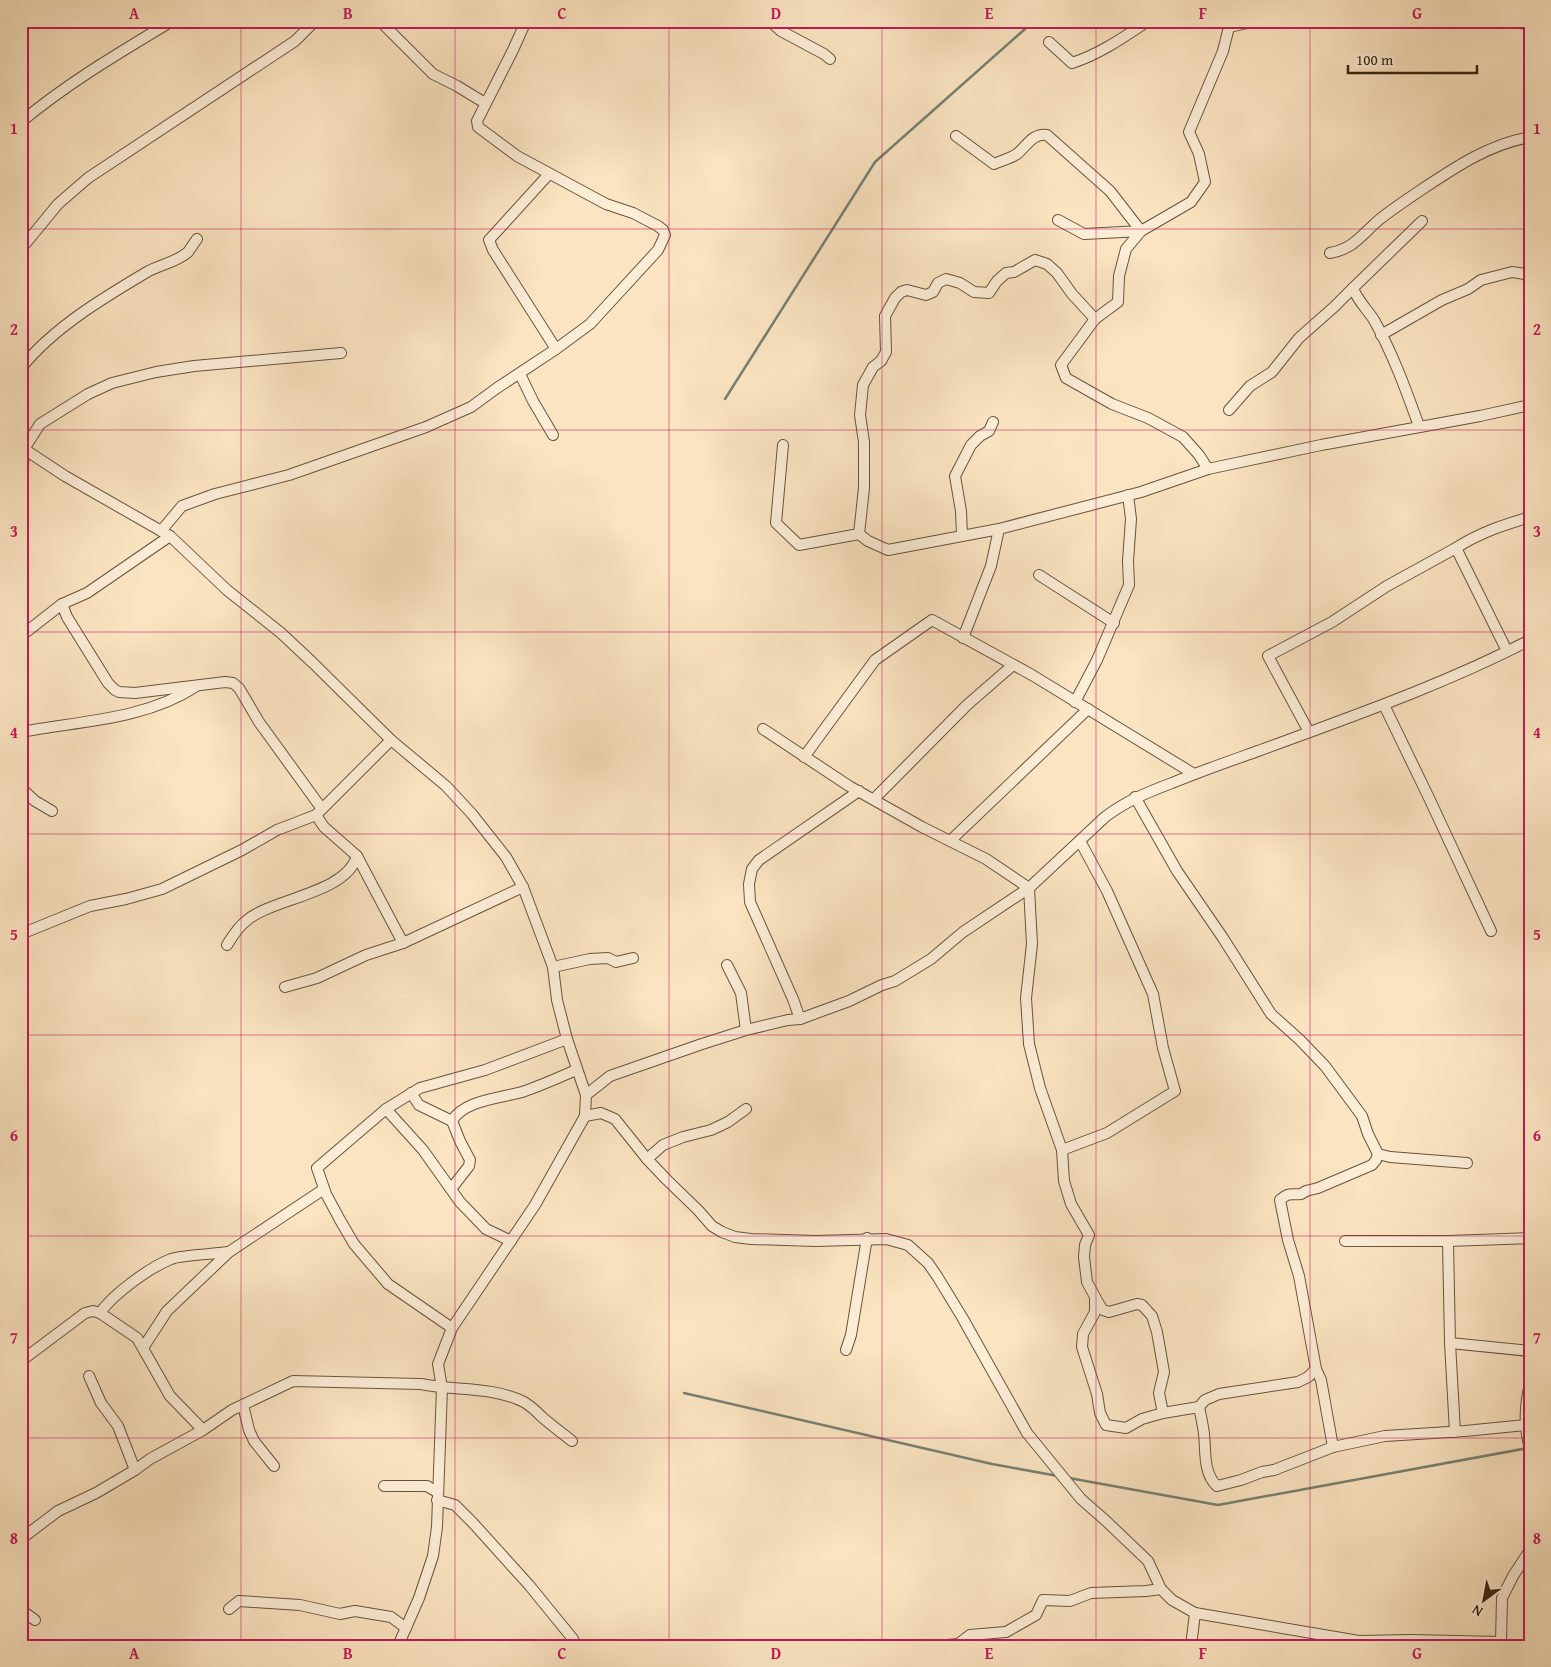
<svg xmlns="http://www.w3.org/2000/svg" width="1551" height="1667" viewBox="0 0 1551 1667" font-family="'Gentium Book Plus',serif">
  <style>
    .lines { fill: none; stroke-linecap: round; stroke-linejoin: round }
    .stream { stroke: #758074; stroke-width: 2.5 }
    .street-casing { stroke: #68543c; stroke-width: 12 }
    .street { stroke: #fcedd7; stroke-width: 10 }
    .grid { fill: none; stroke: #c2185b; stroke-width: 1; stroke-opacity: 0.55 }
    .neatline { fill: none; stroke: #c2185b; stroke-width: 2 }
    .grid-label { font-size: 16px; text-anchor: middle; font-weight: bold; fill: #c2185b }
  </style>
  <rect width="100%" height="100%" fill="#fbe4c1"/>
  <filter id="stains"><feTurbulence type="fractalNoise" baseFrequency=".004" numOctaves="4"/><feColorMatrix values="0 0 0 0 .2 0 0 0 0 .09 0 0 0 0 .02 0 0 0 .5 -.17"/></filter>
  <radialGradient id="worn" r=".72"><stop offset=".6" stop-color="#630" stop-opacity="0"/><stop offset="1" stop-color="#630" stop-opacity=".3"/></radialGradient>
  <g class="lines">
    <g class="stream">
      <polyline points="725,399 875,162 1034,21"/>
      <polyline points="684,1393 992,1464 1058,1476"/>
      <polyline points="1069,1478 1218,1505 1528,1448"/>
    </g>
    <g class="street-casing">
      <g id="street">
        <polyline points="380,21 433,74 457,86 485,103"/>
        <polyline points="770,21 781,31 824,54 830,59"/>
        <polyline points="1498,21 1530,24"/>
        <path d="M1049 42 1072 63C1100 54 1124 37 1148 21"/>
        <path d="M21 122C69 82 119 53 172 21"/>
        <path d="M956 136 994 164C1001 161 1011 158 1017 154 1027 146 1032 133 1047 135L1110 191 1141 231 1084 234 1058 220"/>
        <polyline points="549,174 489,240 493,250 556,349"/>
        <polyline points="21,249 58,204 88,178 295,41 315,21"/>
        <path d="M1330 253C1354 249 1362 234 1380 219 1394 208 1409 198 1424 188 1457 166 1490 144 1530 137"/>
        <polyline points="1381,335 1442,300 1468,289 1481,280 1512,272 1525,274 1530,280"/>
        <path d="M21 368C53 328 103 298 147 272 159 265 177 262 188 252 191 248 194 243 197 239"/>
        <polyline points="520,374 533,401 553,435"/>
        <polyline points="1229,410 1250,386 1272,372 1299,338 1334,307 1353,288"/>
        <path d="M1419 426C1406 390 1393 354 1374 320 1367 309 1357 300 1353 288L1422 221"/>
        <polyline points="783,445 776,523 799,545 859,534 868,541 888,550 999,529 1141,492 1208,469 1321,445 1480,416 1530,405"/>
        <polyline points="21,447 65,476 170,536 227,590 281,633 313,663 391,740 446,786 472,814 506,857 523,887 553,967 557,1000 567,1039 586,1095 585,1116 535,1205 452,1328 438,1364 442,1388 437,1527 433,1556 419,1598 398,1646"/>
        <polyline points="21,468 23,466 24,449 40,424 88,394 112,383 156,372 194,366 341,353"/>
        <polyline points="1208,469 1199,455 1183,437 1148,418 1112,404 1066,378 1061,365 1095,319 1118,302 1119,276 1126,249 1141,231 1191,202 1205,182 1199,154 1189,132 1223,51 1229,27 1257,21"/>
        <polyline points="161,531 182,506 215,494 289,475 426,427 471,407 497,388 556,349 590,324 658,250 665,235 663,230 658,226 633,213 606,204 517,156 478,127 477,121 513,50 526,21"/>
        <polyline points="859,534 864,488 864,442 860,415 863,385 873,367 881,361 886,352 885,316 895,298 901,292 907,290 926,295 933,292 938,283 946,279 960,283 974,292 989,293 997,281 1006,273 1014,272 1035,260 1047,264 1057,273 1072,294 1095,319"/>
        <polyline points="962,536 961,511 955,476 971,445 980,436 989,431 993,422"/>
        <polyline points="1039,575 1114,623"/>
        <polyline points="62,604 87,593 170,536"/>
        <polyline points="21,636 62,604 67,617 108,683 115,690 119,692 135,693 225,682 233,683 239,688 259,722 322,809"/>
        <polyline points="963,638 991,566 999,529"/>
        <path d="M1507 651 1456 548C1479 533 1503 525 1530 517"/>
        <polyline points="1075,702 1097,660 1129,585 1128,561 1131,519 1128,495"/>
        <polyline points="1384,705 1429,798 1491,931"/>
        <polyline points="763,729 849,786 922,827 986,859 1029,888 1032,944 1026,998 1029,1044 1040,1088 1062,1150 1064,1181 1071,1204 1089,1235 1085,1245 1084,1257 1087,1282 1099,1304 1103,1310 1109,1312 1137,1304 1142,1305 1152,1316 1157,1332 1164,1372 1159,1393 1163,1413"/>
        <path d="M21 732C79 721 144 720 195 687"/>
        <polyline points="1309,732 1268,656 1332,622 1387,586 1456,548"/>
        <polyline points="804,757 875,660 932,620 1032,675 1194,774"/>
        <polyline points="21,788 35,801 52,811"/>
        <path d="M1135 797 1177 871 1223 938 1271 1014 1300 1040 1325 1066 1362 1116 1368 1134 1378 1154 1376 1160 1372 1165 1318 1188 1306 1191 1301 1194C1290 1195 1289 1192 1280 1200L1288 1240 1299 1276 1316 1369 1321 1380 1333 1447"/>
        <polyline points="874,799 967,705 1013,665"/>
        <polyline points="950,841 1088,709"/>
        <polyline points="357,856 403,943"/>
        <polyline points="21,934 90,906 126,899 162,889 242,850 277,830 316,815"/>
        <path d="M227 945C232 937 238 927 246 921 272 898 346 894 357 856L324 827 316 815 391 740"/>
        <polyline points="727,965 741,993 746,1030"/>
        <polyline points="553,967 590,959 608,958 616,962 633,958"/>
        <polyline points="285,987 317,978 366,955 403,943 523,887"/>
        <polyline points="800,1019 793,999 750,902 749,884 752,869 759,860 859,791"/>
        <polyline points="411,1093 419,1105 452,1121"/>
        <path d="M586 1095 610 1076 702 1044 746 1030 788 1020 800 1019 849 1001 882 985 895 981 931 959 963 932 1029 888 1105 817C1126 801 1148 792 1172 783 1201 771 1230 761 1258 751 1350 717 1443 685 1530 640"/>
        <polyline points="386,1109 423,1150 460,1202 486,1229 511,1241"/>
        <polyline points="585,1116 601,1113 615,1119 647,1159 667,1180 698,1210 712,1226 722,1232 735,1237 751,1239 816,1241 886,1239 908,1245 928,1263 937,1276 962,1317 1027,1433 1081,1499 1105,1520 1148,1561 1161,1589 1172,1600 1195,1613 1359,1641 1410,1640 1501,1642"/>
        <polyline points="1062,1150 1107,1133 1175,1091 1163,1048 1153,994 1107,891 1080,841"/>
        <polyline points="1378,1154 1390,1157 1467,1163"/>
        <polyline points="647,1159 663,1145 683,1137 711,1130 728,1122 746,1109"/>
        <path d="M451 1189 469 1166 470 1160 460 1141 452 1121C464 1100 501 1098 522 1092 540 1086 558 1078 576 1070"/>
        <polyline points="1345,1241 1448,1241 1530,1238"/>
        <polyline points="1448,1241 1450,1343 1455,1432"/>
        <polyline points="1095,1299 1095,1312 1083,1334 1082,1347 1097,1394 1100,1413 1106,1425 1126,1428 1142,1419 1163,1413 1199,1407 1205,1400 1219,1394 1298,1382 1308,1377 1316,1369"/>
        <path d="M100 1313C113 1294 149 1268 171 1259 182 1255 215 1254 229 1252"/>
        <polyline points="452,1328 388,1284 354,1244 340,1220 326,1194 317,1168 386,1109 420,1088 485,1070 567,1039"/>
        <polyline points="1450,1343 1530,1351"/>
        <polyline points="143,1348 167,1311 229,1252 324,1189"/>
        <polyline points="846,1350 851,1335 867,1238"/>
        <polyline points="21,1361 85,1313 93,1311 100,1313 137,1338 170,1396 203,1430"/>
        <polyline points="89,1376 101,1403 118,1426 135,1470"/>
        <path d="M1530 1384C1525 1404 1524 1428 1530 1448"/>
        <polyline points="243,1405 249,1430 254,1441 274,1466"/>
        <path d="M1199 1407C1201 1416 1203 1425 1204 1434 1206 1452 1203 1473 1217 1486L1241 1480 1262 1472 1274 1470 1333 1447 1385 1436 1465 1431 1526 1425"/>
        <polyline points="384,1486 427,1486 437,1492"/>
        <polyline points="437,1500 455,1505 473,1523 529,1585 573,1639 575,1646"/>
        <path d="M21 1539 58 1511 96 1493 135 1470 150 1459 203 1430 232 1410 293 1381 421 1384C455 1391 491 1386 524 1402 531 1406 536 1411 542 1417 551 1425 562 1433 572 1441"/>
        <polyline points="229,1609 239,1601 300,1605 340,1614 355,1611 391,1617 406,1628"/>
        <polyline points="21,1610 35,1620"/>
        <polyline points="936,1646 958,1644 970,1635 1006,1632 1036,1615 1043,1600 1070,1601 1091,1593 1146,1591 1161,1589"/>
        <polyline points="1191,1646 1195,1613"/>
        <polyline points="1503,1646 1501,1642 1502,1598 1513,1576 1530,1550"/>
      </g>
    </g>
    <use href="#street" class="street"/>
  </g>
  <path class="grid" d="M241 21V1646M455 21V1646M669 21V1646M882 21V1646M1096 21V1646M1310 21V1646M21 229H1530M21 430H1530M21 632H1530M21 834H1530M21 1035H1530M21 1236H1530M21 1438H1530"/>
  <rect width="1551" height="1667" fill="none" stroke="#fbe4c1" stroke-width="55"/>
  <g transform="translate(1484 1600) rotate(212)" stroke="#fcedd7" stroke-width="4" paint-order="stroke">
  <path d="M0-4L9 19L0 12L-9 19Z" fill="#372410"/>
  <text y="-8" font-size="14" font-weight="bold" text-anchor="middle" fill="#372410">N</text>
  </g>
  <path d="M1348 65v8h129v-8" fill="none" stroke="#372410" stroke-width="2.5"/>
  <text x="1356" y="65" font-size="15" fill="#372410" stroke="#fcedd7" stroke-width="4" paint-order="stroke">100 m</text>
  <rect x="28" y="28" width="1496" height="1612" class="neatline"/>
  <g class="grid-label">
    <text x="134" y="19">A</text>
    <text x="348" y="19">B</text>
    <text x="562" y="19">C</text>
    <text x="776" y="19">D</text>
    <text x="989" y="19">E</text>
    <text x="1203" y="19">F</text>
    <text x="1417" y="19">G</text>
    <text x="14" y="134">1</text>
    <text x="1537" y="134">1</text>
    <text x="14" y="335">2</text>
    <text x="1537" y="335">2</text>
    <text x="14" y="537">3</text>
    <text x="1537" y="537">3</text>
    <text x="14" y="738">4</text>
    <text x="1537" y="738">4</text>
    <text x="14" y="940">5</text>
    <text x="1537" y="940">5</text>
    <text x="14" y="1141">6</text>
    <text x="1537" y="1141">6</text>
    <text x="14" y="1343">7</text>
    <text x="1537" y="1343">7</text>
    <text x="14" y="1544">8</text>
    <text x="1537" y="1544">8</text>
    <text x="134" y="1659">A</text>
    <text x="348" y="1659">B</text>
    <text x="562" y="1659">C</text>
    <text x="776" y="1659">D</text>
    <text x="989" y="1659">E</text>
    <text x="1203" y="1659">F</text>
    <text x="1417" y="1659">G</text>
  </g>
  <rect width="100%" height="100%" filter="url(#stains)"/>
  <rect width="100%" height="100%" fill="url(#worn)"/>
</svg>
